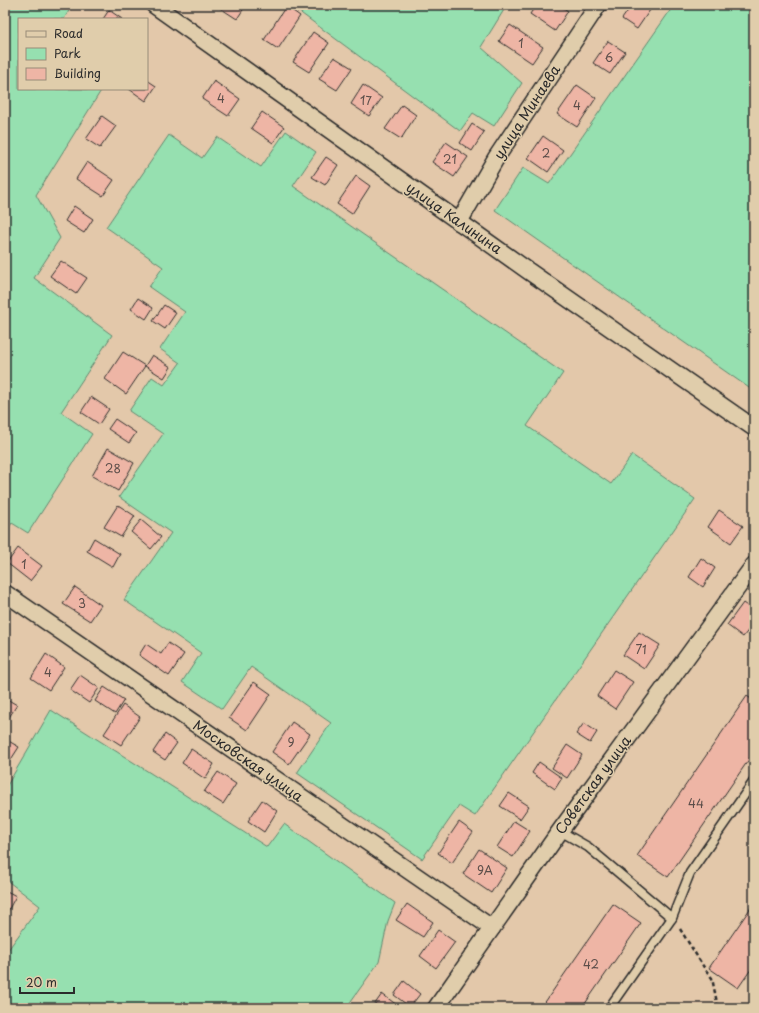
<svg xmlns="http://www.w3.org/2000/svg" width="759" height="1013" viewBox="0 0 759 1013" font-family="'Playpen Sans',sans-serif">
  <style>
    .green { fill: #96e0b0; stroke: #60866e }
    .building { fill: #eeb5a5; stroke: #2b2b2b }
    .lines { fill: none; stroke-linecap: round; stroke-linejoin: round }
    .service-casing { stroke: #2b2b2b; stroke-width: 11 }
    .minor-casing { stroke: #2b2b2b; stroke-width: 19 }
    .path { stroke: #2b2b2b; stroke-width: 2.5; stroke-dasharray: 4 3; stroke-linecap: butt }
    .service { stroke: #e0cdab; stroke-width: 8 }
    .minor { stroke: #e0cdab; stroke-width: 16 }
    .labels { text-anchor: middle; stroke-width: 3; stroke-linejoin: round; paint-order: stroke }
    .number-label { font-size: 12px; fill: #5c4e4a }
    .street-label { font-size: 14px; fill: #2b2b2b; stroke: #e0cdab }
  </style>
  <rect width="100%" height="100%" fill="#e3c8aa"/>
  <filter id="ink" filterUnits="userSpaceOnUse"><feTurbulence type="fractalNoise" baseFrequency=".025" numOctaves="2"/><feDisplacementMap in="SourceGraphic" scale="8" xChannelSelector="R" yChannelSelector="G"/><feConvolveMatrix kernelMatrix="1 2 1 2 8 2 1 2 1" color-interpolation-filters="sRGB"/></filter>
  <g filter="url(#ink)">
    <g class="green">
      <polygon points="5,5 63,5 70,9 64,19 19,19 19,89 102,89 36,195 60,238 34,278 112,335 61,412 92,434 28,533 12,523 5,533"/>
      <polygon points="290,5 507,5 481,47 522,83 494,126 473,113 460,131"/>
      <polygon points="674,5 754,5 754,388 752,390 495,210 523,168 549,184"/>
      <polygon points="286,131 316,152 293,186 563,373 527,426 611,484 632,455 695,499 475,816 459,806 422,859 297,773 331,723 251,667 222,709 182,682 201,653 124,600 171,533 119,497 163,434 129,411 152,377 164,385 180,363 160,349 185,312 149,287 163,267 106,227 169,135 202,158 217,137 261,167"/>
      <polygon points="51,710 267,847 284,824 395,903 388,921 379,962 346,1008 5,1008 5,954 40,906 5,879 5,789"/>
    </g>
    <g class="building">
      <polygon points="222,5 246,5 237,19 220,8"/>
      <polygon points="536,5 559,5 568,11 555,31 530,14"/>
      <polygon points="632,5 642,5 650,10 637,29 622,19"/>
      <polygon points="286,6 300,16 278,49 264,40"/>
      <polygon points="109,10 122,19 103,19"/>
      <polygon points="510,25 543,47 532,63 499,41"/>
      <polygon points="313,32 329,43 309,72 293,62"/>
      <polygon points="608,41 625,52 610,74 593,63"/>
      <polygon points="334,57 352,68 337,90 319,79"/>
      <polygon points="147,80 156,86 146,101 129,89 147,89"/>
      <polygon points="214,81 240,99 228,116 202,99"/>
      <polygon points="363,85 382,98 369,116 351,104"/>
      <polygon points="577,85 596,98 577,127 557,114"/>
      <polygon points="402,105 416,115 401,139 385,129"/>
      <polygon points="262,112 284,127 273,143 251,128"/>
      <polygon points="102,116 116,126 100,148 86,139"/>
      <polygon points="472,124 484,132 472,151 460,143"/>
      <polygon points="543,136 563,150 548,172 528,158"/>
      <polygon points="446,142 468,157 454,177 432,162"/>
      <polygon points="326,157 338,165 325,185 312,177"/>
      <polygon points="87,162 114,180 103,196 76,179"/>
      <polygon points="356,176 370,186 352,214 337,204"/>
      <polygon points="74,206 93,219 84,233 65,221"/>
      <polygon points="61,261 87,278 76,294 50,276"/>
      <polygon points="138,298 153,308 146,319 131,309"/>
      <polygon points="164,305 176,313 165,329 153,321"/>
      <polygon points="123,352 145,366 126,394 105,379"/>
      <polygon points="152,355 171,367 164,378 145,366"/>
      <polygon points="91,397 109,409 99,424 81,412"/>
      <polygon points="115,419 136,433 129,443 108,429"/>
      <polygon points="108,448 134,463 118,491 92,476"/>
      <polygon points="118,505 135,516 121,537 104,527"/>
      <polygon points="719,510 743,526 731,543 708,527"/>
      <polygon points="141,520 161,537 151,549 131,532"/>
      <polygon points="94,538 120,554 113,567 87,551"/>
      <polygon points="18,548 42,566 30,581 7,563"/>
      <polygon points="701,558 715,568 703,587 689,577"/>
      <polygon points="75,587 101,605 90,621 63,604"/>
      <polygon points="743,603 754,611 754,623 743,637 727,625"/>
      <polygon points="5,626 9,629 5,635"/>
      <polygon points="639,632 660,645 644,669 623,655"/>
      <polygon points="168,643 184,654 169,676 139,655 146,644 161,654"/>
      <polygon points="46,654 64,667 49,690 31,678"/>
      <polygon points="614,670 633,682 615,709 597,696"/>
      <polygon points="80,675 99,688 89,703 70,690"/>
      <polygon points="254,682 271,694 247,730 229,718"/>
      <polygon points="104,687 124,700 115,714 95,701"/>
      <polygon points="747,696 754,701 754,752 668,877 637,856"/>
      <polygon points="5,698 17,705 6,722 5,722"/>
      <polygon points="123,705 140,717 121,745 104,734"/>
      <polygon points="292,722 310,734 289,764 272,752"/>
      <polygon points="584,723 597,732 590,743 576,734"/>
      <polygon points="165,734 177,743 165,760 153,752"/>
      <polygon points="5,739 19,747 10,761 5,758"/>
      <polygon points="567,745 582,755 567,778 552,768"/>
      <polygon points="191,749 214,764 205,779 182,763"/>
      <polygon points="539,762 562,778 555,789 532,773"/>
      <polygon points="218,772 236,784 223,804 204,792"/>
      <polygon points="509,793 529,806 520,819 500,806"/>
      <polygon points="262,800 277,811 264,832 248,821"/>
      <polygon points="514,821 530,831 513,857 497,847"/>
      <polygon points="459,822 473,832 452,863 438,853"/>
      <polygon points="479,849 507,868 491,893 463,874"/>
      <polygon points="5,890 16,896 5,916"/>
      <polygon points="754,903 754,965 738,988 709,968"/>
      <polygon points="407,904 433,922 423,937 396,920"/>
      <polygon points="613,904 641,923 582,1008 541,1008"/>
      <polygon points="438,930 455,942 436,968 420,956"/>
      <polygon points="404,981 420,994 410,1007 394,995"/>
      <polygon points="382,994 401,1008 372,1008"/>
    </g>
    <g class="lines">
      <g class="service-casing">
        <g id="service">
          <polyline points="560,831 588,847 672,918 609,1008"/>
          <polyline points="672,918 690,873 754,781"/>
        </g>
      </g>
      <g class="minor-casing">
        <g id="minor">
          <polyline points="154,5 527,270 754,428"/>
          <polyline points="459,222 496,158 598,5"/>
          <polyline points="5,593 492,928"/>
          <polyline points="436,1008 560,831 754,565"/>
        </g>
      </g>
      <polyline class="path" points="680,929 705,969 712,978 718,1008"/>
      <use href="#service" class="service"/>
      <use href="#minor" class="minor"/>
    </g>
  </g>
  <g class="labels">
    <g class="number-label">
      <text x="521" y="48">1</text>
      <text x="609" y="62">6</text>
      <text x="221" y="103">4</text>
      <text x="366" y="105">17</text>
      <text x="577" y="110">4</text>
      <text x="546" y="158">2</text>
      <text x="450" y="164">21</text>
      <text x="113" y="473">28</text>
      <text x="24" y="569">1</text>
      <text x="82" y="608">3</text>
      <text x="641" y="654">71</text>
      <text x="48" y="677">4</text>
      <text x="291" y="747">9</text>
      <text x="696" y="808">44</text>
      <text x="485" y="875">9А</text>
      <text x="591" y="969">42</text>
    </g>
    <g class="street-label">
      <text transform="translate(527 112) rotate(-57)" y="5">улица Минаева</text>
      <text transform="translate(454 218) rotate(35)" y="5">улица Калинина</text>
      <text transform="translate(248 761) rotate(35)" y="5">Московская улица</text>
      <text transform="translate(593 785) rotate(-54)" y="5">Советская улица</text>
    </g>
  </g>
  <rect width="759" height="1013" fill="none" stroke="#e0cdab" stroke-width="20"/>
  <rect x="10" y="10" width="739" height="993" fill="none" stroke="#2b2b2b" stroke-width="1.5" filter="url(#ink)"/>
  <rect x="18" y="18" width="130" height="72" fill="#e0cdab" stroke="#988c78"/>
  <rect x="26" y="31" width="20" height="6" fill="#e0cdab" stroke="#988c78"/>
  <text x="54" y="38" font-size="12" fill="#2b2b2b">Road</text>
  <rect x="26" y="48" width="20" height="12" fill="#96e0b0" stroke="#988c78"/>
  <text x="54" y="58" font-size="12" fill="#2b2b2b">Park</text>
  <rect x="26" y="68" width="20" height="12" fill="#eeb5a5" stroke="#988c78"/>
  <text x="54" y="78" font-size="12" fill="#2b2b2b">Building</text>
  <path d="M20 987v6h54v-6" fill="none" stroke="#2b2b2b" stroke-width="2"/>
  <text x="26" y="987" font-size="12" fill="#2b2b2b" stroke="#e0cdab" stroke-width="3" paint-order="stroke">20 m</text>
</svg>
